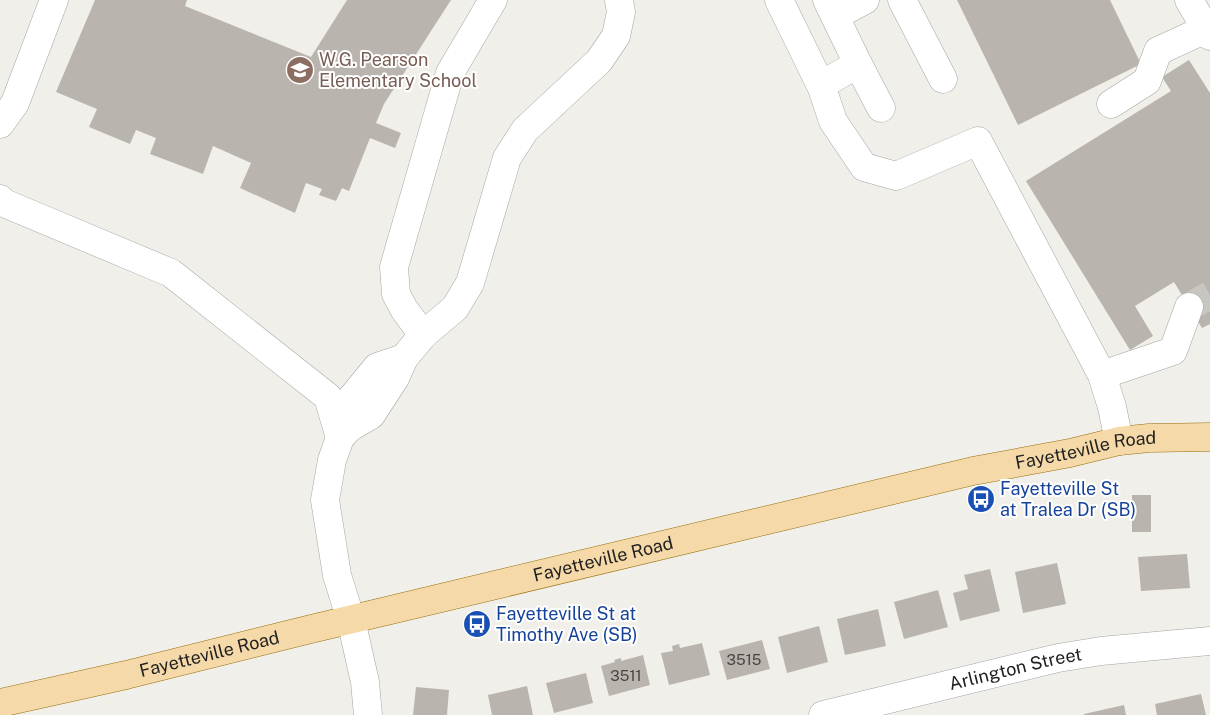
<svg xmlns="http://www.w3.org/2000/svg" width="1210" height="715" viewBox="0 0 1210 715" font-family="'Public Sans',sans-serif">
  <style>
    .building { fill: #bab4ae }
    .lines { fill: none; stroke-linecap: round; stroke-linejoin: round }
    .minor-tunnel { stroke: #c7c6c1; stroke-width: 28; stroke-dasharray: 28 14; stroke-linecap: butt }
    .minor-casing { stroke: #a5a5a5; stroke-width: 29 }
    .major-casing { stroke: #946f0b; stroke-width: 29 }
    .minor { stroke: #fff; stroke-width: 28 }
    .major { stroke: #f6d9a9; stroke-width: 28 }
    .labels { text-anchor: middle; stroke-width: 4; stroke-linejoin: round; paint-order: stroke }
    .number-label { font-size: 15px; fill: #474644 }
    .education-label { font-size: 18px; fill: #785e54; stroke: #fff; text-anchor: start }
    .street-label { font-size: 18px; fill: #212121; stroke: #fff }
    .transit-label { font-size: 18px; fill: #164399; stroke: #fff; text-anchor: start }
  </style>
  <rect width="100%" height="100%" fill="#f1efe9"/>
  <g class="building">
    <polygon points="95,0 187,0 185,6 311,57 347,0 451,0 384,104 376,123 401,133 395,148 370,138 349,191 342,188 336,201 319,195 322,189 306,183 295,213 240,188 251,163 213,146 203,174 150,154 156,138 136,130 130,144 89,127 97,109 56,92"/>
    <polygon points="957,0 1110,0 1141,64 1018,125"/>
    <polygon points="1189,60 1210,93 1210,324 1202,328 1174,282 1135,306 1153,336 1130,350 1026,181 1171,91 1162,77"/>
    <rect x="1132" y="495" width="19" height="37"/>
    <polygon points="1187,554 1190,588 1141,591 1138,557"/>
    <polygon points="1057,563 1066,604 1023,613 1015,572"/>
    <polygon points="990,569 1000,611 960,621 953,593 968,589 964,575"/>
    <polygon points="938,590 948,627 904,639 894,602"/>
    <polygon points="878,609 886,646 845,655 837,619"/>
    <polygon points="819,626 828,662 787,673 778,637"/>
    <polygon points="762,640 770,669 727,680 719,651"/>
    <polygon points="702,643 710,675 669,685 661,653 673,651 672,646 679,644 680,648"/>
    <polygon points="643,655 650,685 609,696 601,666 615,662 614,660 621,658 621,661"/>
    <polygon points="586,673 593,703 554,713 546,683"/>
    <polygon points="527,686 533,715 492,715 488,695"/>
    <polygon points="416,687 449,690 447,715 413,715"/>
    <polygon points="1201,694 1206,715 1157,715 1155,704"/>
    <polygon points="1124,705 1126,715 1084,715 1084,714"/>
  </g>
  <g class="lines">
    <polyline class="minor-tunnel" points="1189,307 1210,295"/>
    <g class="minor-casing">
      <g id="minor">
        <polyline points="779,0 822,88 833,121 864,167 896,176 978,141 1102,375 1112,407 1119,441"/>
        <polyline points="902,0 943,79"/>
        <polyline points="1189,0 1210,36"/>
        <polyline points="835,16 865,0"/>
        <polyline points="858,64 881,108"/>
        <polyline points="821,85 858,64 827,0"/>
        <polyline points="1111,104 1147,81 1158,51 1206,29"/>
        <polyline points="0,124 15,103 54,0"/>
        <polyline points="0,199 4,203 171,273 328,397 340,438"/>
        <polyline points="423,335 404,309 396,294 394,267 450,73 493,0"/>
        <polyline points="1102,375 1173,351 1189,307"/>
        <polyline points="349,428 350,400 377,367 404,358"/>
        <polyline points="368,715 365,682 351,620 337,575 325,500 332,460 340,438 349,428 371,415 395,378 404,358 423,335 455,308 470,283 507,158 525,130 599,61 616,36 621,12 619,0"/>
        <path id="s1" d="M823 715 1058 658 1101 651 1210 641"/>
      </g>
    </g>
    <g class="major-casing">
      <g id="major">
        <path id="s2" d="M0 703 126 675 311 629 973 471 1070 453 1119 441 1149 438 1210 437"/>
      </g>
    </g>
    <use href="#minor" class="minor"/>
    <use href="#major" class="major"/>
  </g>
  <defs>
    <g id="school-disc" transform="scale(1.4375)"><circle r="9.5" fill="#8d6e63" stroke="#fff"/><path d="M0-5L7-2L0 1L-7-2ZM-4 1L0 2.5L4 1V4Q0 6-4 4Z" fill="#fff"/></g>
    <g id="bus-disc" transform="scale(1.4375)"><circle r="9.5" fill="#1a4fb4" stroke="#fff"/><path d="M-5-6H5V4H4V6H2V4H-2V6H-4V4H-5ZM-3.5-4V0h7V-4ZM-3.5 1.2v1.5H-2V1.2ZM2 1.2v1.5H3.5V1.2Z" fill="#fff"/></g>
  </defs>
  <g fill-rule="evenodd">
    <use href="#school-disc" x="300" y="70"/>
    <use href="#bus-disc" x="981" y="499"/>
    <use href="#bus-disc" x="477" y="624"/>
  </g>
  <g class="labels">
    <g class="number-label">
      <text x="744" y="665">3515</text>
      <text x="626" y="681">3511</text>
    </g>
    <g class="education-label">
      <text x="319" y="66">W.G. Pearson<tspan x="319" dy="21">Elementary School</tspan></text>
    </g>
    <g class="street-label">
      <text dy="6" stroke="none"><textPath href="#s2" startOffset="1115">Fayetteville Road</textPath></text>
      <text dy="6" stroke="none"><textPath href="#s2" startOffset="620">Fayetteville Road</textPath></text>
      <text dy="6" stroke="none"><textPath href="#s2" startOffset="215">Fayetteville Road</textPath></text>
      <text dy="6" stroke="none"><textPath href="#s1" startOffset="198">Arlington Street</textPath></text>
    </g>
    <g class="transit-label">
      <text x="1000" y="495">Fayetteville St<tspan x="1000" dy="21">at Tralea Dr (SB)</tspan></text>
      <text x="496" y="620">Fayetteville St at<tspan x="496" dy="21">Timothy Ave (SB)</tspan></text>
    </g>
  </g>
</svg>
